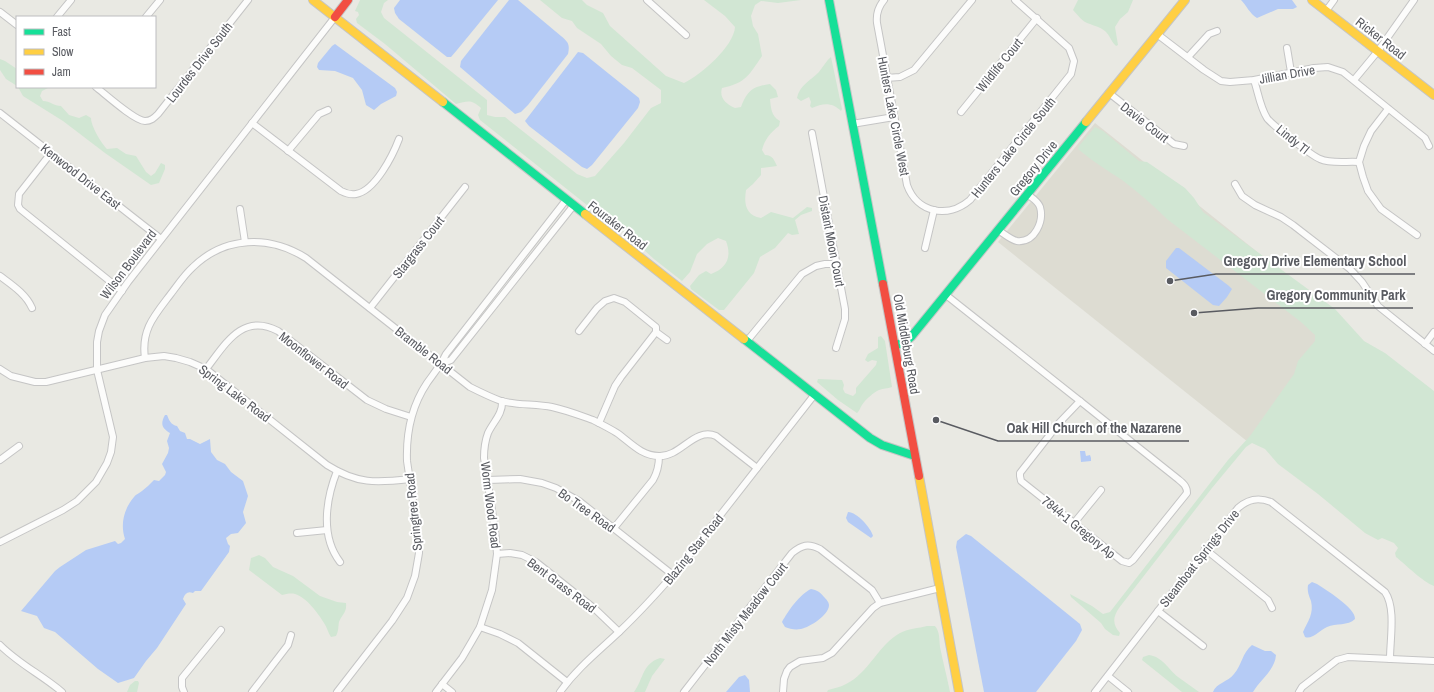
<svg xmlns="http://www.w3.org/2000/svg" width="1434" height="692" viewBox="0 0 1434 692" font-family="'Archivo Narrow',sans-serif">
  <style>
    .education { fill: #dddcd2 }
    .green { fill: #d1e6d3 }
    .water { fill: #b5cbf5 }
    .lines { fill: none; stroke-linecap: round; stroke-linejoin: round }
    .street-casing { stroke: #c5c5c5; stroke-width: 8 }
    .fast-casing { stroke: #c5c5c5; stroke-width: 10 }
    .slow-casing { stroke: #c5c5c5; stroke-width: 10 }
    .jam-casing { stroke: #c5c5c5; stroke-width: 10 }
    .street { stroke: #fcfcfb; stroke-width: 6 }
    .fast { stroke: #16e098; stroke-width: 8 }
    .slow { stroke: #ffcf43; stroke-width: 8 }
    .jam { stroke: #f24e42; stroke-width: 8 }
    .labels { text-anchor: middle; stroke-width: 4; stroke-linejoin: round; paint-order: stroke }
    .street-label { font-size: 13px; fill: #595b61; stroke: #fff }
    .leader { fill: none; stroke: #595b61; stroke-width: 1.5 }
    .callout-dot { fill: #595b61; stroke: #fff; stroke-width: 1.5 }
    .callout-label { font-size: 14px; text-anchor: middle; font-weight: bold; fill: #595b61; stroke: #fff; stroke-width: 4; stroke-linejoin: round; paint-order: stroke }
  </style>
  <rect width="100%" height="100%" fill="#e9e9e3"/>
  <polygon class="education" points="1095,123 1343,320 1248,442 998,242"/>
  <g class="green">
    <path d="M360 0H388L384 3 381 12 384 18 487 100V115L495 117H505L577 174 587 178 595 176 624 143 651 108 661 103V90L632 68 622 65 611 56 601 44 577 28 572 21 562 18 540 0H582L587 5 603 13 610 26 666 76 684 83C701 75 734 46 735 27L725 16 704 0H801L778 3 761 1 755 5 751 16 753 26 758 34 762 56C749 75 746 83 722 88 719 98 726 104 735 108L741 107C748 90 752 87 770 84L776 90 778 97 770 99C771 108 771 116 780 121L779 126C770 133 765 139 762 150L765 155C773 155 774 160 777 166L761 168V175L753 184 746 190C744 203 745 215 761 218L771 212 793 218 807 207 812 208V211L801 215 795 220 799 234 792 235 788 233 775 248 760 257 754 273 724 310H719L691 289 690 286 699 275 706 271 711 274C727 268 732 257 726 241L718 238 707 244 697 254 690 272 682 281 654 259 623 231 602 217 480 120 478 115 481 108C471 99 468 101 456 104L385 44 357 23 356 19 359 15 358 12 355 11Z"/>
    <path d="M1078 0H1133L1128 12 1120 19 1115 27 1118 45 1116 46C1111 42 1110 35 1105 31 1100 27 1095 26 1090 24 1082 22 1078 15 1073 10Z"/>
    <path d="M831 57 842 109 841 111C832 102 823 103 812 108L810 106 811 102 809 97 801 101 797 98C799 86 811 80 819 72 823 67 826 61 831 57Z"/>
    <polygon points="0,59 5,61 17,69 17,86 6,79 0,70"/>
    <path d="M18 87H50L42 91 40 96 43 101C50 101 54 106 61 106L69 115 79 118 86 115 91 118C91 126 101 143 107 149L117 148 126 154 136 156 146 172 151 176 155 173 161 163 165 165V169L159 183 151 185 105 153 63 121 23 96Z"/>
    <path d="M1095 127 1103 131 1139 161 1147 162 1185 188 1194 198 1203 212 1335 309 1364 341 1385 353 1434 391V586C1423 582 1406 565 1396 557L1395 553 1398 548 1394 543 1382 538 1378 540 1365 533 1318 494 1278 464 1265 449 1252 443 1246 447 1212 488 1119 608C1113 617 1112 624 1120 633L1119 636 1113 635 1105 629 1101 623 1071 597 1070 594 1092 606 1103 614 1110 612 1228 460 1250 436 1294 374 1298 361 1315 341V335L1301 322 1167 219C1153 205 1138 192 1122 180 1107 170 1092 161 1078 149L1079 146Z"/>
    <path d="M881 336 885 341 892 387C887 389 884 388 879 390 874 392 865 400 862 405 860 408 860 410 857 413L838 400 817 382 818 379 842 380 844 385 843 389 845 393 853 396 856 393V388L876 365 877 361 872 360 868 362 865 360 868 354 878 348V337Z"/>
    <path d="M259 555 265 558 273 567 293 576 320 596 337 602 346 603C347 613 342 614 339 622 338 627 339 630 336 636L331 637C328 633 327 627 324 623 318 613 306 597 295 594 291 593 286 594 282 595L249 570 251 558Z"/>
    <path d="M927 626H935C940 632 939 639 940 647 943 662 947 677 950 692H827L828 690C834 688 841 687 846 684 869 673 878 645 900 633 907 629 919 628 927 626Z"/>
    <path d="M1149 655C1163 657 1168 669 1178 677 1185 682 1192 687 1199 692H1182L1142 660 1143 657Z"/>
    <path d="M660 658 665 659 652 676 645 692H634C644 678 642 664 660 658Z"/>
    <polygon points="135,681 138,681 139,683 137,692 127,692 130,685"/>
  </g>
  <g class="water">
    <polygon points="400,0 498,0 457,50 451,57 447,57 399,19 395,13 394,8"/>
    <path d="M509 0H518L561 36C568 42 570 44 568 54L528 105 521 112 515 114 460 67 461 61Z"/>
    <path d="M1241 0H1292L1297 7 1293 9H1278L1257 18C1250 14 1246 5 1241 0Z"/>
    <polygon points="335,44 395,88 397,92 396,96 381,104 374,110 366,105 362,90 353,78 335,71 319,70 317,67 318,63 332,46"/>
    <polygon points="578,52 583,53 639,98 640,102 638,108 592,165 587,169 582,167 529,126 525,121"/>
    <polygon points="1176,248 1179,248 1229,286 1232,289 1227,297 1219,306 1213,305 1166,268 1166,261"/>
    <path d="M165 415H167C169 420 171 425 177 426L180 431 185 433 187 439H190L200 444 210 439 211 452 217 460 225 464 231 472 243 481 248 496 243 512 246 523 238 533 231 534 226 538 228 544 230 546 229 552 201 591H195L193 593C188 591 185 593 183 599L186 604 184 607 157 648 146 661 134 678 118 683 98 669 55 632 44 628 37 616 21 611 55 571 60 567 86 550 115 541 118 544 121 543 125 539C120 524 124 509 134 497 136 494 140 493 142 491 146 488 150 484 154 480L159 481 165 475 166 472 162 464 168 453 169 448 167 441 170 433C162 428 160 424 165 415Z"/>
    <polygon points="1080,451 1085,451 1086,456 1090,455 1091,458 1091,461 1081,462"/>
    <path d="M848 512C857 512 871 528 873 536L871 538 848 522 846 518Z"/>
    <polygon points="966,534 971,536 1080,624 1082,630 1076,641 1036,692 984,692 956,547 957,541"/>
    <path d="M1312 582 1317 584C1326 590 1356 608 1355 619 1348 626 1336 623 1327 627 1320 630 1312 640 1305 637L1303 632C1308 621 1314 614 1311 601 1309 596 1307 591 1308 585Z"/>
    <path d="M811 589C817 590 820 592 824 597 826 599 829 602 829 605 829 615 810 627 801 629 795 630 790 629 785 627L782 622C788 611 800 594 811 589Z"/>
    <path d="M1252 645 1265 651H1271L1276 655C1275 670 1260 680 1253 692H1213C1216 683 1228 682 1234 674 1242 665 1242 653 1252 645Z"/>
    <polygon points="745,675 749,680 750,692 726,692 739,677"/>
  </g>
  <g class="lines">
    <g class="street-casing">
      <g id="street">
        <polyline points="647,0 686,35"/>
        <path d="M884 0C878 7 876 14 877 23L907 185C917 213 948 219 970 200L1071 74 1074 61 1069 48 1015 0"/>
        <polyline points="1326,11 1334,0"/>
        <polyline points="0,12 17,25"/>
        <polyline points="57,17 71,0"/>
        <polyline points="146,17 160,0"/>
        <polyline points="1157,34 1204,70 1221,81 1230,82 1254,80 1314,68 1328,67 1343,72 1425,138 1429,146"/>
        <polyline points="1287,48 1291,72"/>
        <polyline points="1188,57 1209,34 1217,31"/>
        <polyline points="886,78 900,77 914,70 972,0"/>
        <path d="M1254 80C1258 92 1260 107 1267 118 1271 124 1312 156 1320 159 1331 164 1347 161 1359 162"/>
        <polyline points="1354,80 1378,51 1414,0"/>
        <path d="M96 87C105 94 135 121 145 121 151 121 154 118 158 114L248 0"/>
        <polyline points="1109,93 1174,144 1184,146"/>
        <polyline points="1388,109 1371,131 1364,146 1359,162 1363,177 1368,191 1381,209 1417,235"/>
        <polyline points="961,112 1037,18"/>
        <polyline points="0,113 161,239"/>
        <path d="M252 123 341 191C345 193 351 195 356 194 375 191 393 155 399 139"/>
        <polyline points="852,124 894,117"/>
        <polyline points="812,133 845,309 845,319 836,348"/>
        <polyline points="288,151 319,114 328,110"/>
        <polyline points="51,153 19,194 18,205 20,209 122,291"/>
        <polyline points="1235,184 1242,196 1255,205 1281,217 1293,225 1350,269 1362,282 1378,306 1434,351"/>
        <polyline points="240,209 245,242"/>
        <path d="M998 230C1003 233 1011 240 1017 241 1035 243 1044 221 1040 207 1038 201 1032 198 1027 194"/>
        <polyline points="925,248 934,210"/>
        <path d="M0 276C12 285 26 294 32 308"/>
        <polyline points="946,295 1080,401"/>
        <polyline points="370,308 465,187"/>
        <polyline points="579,331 597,308 605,301 614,298 625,302 656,327 656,332"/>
        <polyline points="656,332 667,340"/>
        <polyline points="747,341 802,274 816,266 825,264 837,264"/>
        <polyline points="1425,344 1434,332"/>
        <path d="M145 358C141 330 154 316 170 295 177 286 184 275 193 267 225 236 269 235 306 258L470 387C480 392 490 397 501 401 515 405 536 404 552 407 566 410 579 415 593 420 601 424 609 428 617 433 630 442 641 456 659 456 681 457 694 427 716 436L757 468"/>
        <polyline points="441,364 451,360 574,205"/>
        <path d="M0 369 11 376 35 382H46L145 358 164 356 176 358 190 362 206 369 327 465C357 484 376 483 410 479"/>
        <path d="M206 369C225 345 242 312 278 331L367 400 386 409 411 417"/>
        <path d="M1080 401 1178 479C1183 483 1187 486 1187 493L1133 560 1129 563 1122 561 1021 481 1020 476V473L1059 423Z"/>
        <polyline points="599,423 615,386 621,377 656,332"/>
        <polyline points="0,460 19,446"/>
        <path d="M337 471C326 499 320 536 340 562"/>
        <polyline points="488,480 520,479 542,483 556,488 579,501 673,575"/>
        <polyline points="1074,523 1101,490"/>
        <path d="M614 528 653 480C657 473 659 465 659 456"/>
        <polyline points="297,533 327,530"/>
        <polyline points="0,542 63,510 77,501 96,482 107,463 111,452 113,437 97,370 97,342 99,331 105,315 128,282 335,17"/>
        <polyline points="1205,549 1268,600 1272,608"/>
        <polyline points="497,554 510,553 522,555 536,562 595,609 619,632"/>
        <polyline points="1158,611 1203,646"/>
        <polyline points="480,627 500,634 518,643 567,682"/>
        <path d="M0 645C19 664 42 675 62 692"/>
        <polyline points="1108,676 1128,692"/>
        <polyline points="442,684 452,692"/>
        <polyline points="184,692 182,687 182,678 221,630"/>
        <polyline points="252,692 288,645 291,635"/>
        <path d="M337 692 392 621 407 598 415 576 419 553V541L407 461C406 432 411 407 427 383 434 373 441 365 446 354L566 200"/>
        <path d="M436 692 462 658 472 641 480 627 492 590 497 554 495 530 484 458C484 449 485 441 488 433 493 422 503 414 502 401"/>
        <path d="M560 692C577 668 599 651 620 631 641 611 660 590 679 568L815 394"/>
        <path d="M684 692 792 553C802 545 808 543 820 549L872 590 880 603"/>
        <polyline points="783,692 784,679 787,671 790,667 800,661 823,658 832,653 873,608 880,603 940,588"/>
        <path d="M1095 692 1238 508C1248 499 1258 497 1271 502L1385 592C1396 608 1390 639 1390 659"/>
        <polyline points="1299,692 1302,687 1337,660 1348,657 1434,661"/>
      </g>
    </g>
    <g class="fast-casing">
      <g id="fast">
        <polyline points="829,0 883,284"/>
        <polyline points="443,102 585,214"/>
        <polyline points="744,339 870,438 882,445 915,456"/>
        <polyline points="895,345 904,343 911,337 1086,122"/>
      </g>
    </g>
    <g class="slow-casing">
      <g id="slow">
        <polyline points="313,0 443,102"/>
        <polyline points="1312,0 1434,95"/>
        <polyline points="1086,122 1185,0"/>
        <polyline points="585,214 744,339"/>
        <polyline points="919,476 959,692"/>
      </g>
    </g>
    <g class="jam-casing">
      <g id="jam">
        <polyline points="335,17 348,0"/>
        <polyline points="883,284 919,476"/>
      </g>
    </g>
    <use href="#street" class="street"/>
    <use href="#fast" class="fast"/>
    <use href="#slow" class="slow"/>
    <use href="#jam" class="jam"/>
  </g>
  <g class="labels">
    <g class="street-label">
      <text transform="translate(1381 38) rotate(38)" y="5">Ricker Road</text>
      <text transform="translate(199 62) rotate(-52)" y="5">Lourdes Drive South</text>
      <text transform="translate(999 65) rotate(-51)" y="5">Wildlife Court</text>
      <text transform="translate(1287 74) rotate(-10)" y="5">Jillian Drive</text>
      <text transform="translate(894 116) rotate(79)" y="5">Hunters Lake Circle West</text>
      <text transform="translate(1145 122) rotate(38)" y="5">Davie Court</text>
      <text transform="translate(1293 139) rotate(39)" y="5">Lindy Tl</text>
      <text transform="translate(1013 147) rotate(-51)" y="5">Hunters Lake Circle South</text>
      <text transform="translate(1033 168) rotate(-51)" y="5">Gregory Drive</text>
      <text transform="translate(81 176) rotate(38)" y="5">Kenwood Drive East</text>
      <text transform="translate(618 225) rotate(38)" y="5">Fouraker Road</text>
      <text transform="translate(832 241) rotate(79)" y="5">Distant Moon Court</text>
      <text transform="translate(418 247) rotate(-52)" y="5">Stargrass Court</text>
      <text transform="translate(128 264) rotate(-53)" y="5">Wilson Boulevard</text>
      <text transform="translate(907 344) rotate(80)" y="5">Old Middleburg Road</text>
      <text transform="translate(424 350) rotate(38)" y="5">Bramble Road</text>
      <text transform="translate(314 360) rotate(38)" y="5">Moonflower Road</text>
      <text transform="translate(235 393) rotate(37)" y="5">Spring Lake Road</text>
      <text transform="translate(491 505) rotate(83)" y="5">Worm Wood Road</text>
      <text transform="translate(587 510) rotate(35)" y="5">Bo Tree Road</text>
      <text transform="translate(413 512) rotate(-96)" y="5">Springtree Road</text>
      <text transform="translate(1079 527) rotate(39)" y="5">7844-1 Gregory Ap</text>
      <text transform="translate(693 549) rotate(-51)" y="5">Blazing Star Road</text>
      <text transform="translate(1199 558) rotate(-52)" y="5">Steamboat Springs Drive</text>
      <text transform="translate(562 585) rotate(37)" y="5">Bent Grass Road</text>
      <text transform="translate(745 614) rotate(-52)" y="5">North Misty Meadow Court</text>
    </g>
  </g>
  <path class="leader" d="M1170 281L1216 274H1415M1194 313L1258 308H1413M936 420L998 441H1189"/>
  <g class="callout-dot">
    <circle cx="1170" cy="281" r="4"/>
    <circle cx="1194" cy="313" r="4"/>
    <circle cx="936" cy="420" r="4"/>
  </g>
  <g class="callout-label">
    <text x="1315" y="266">Gregory Drive Elementary School</text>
    <text x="1336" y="300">Gregory Community Park</text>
    <text x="1094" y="433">Oak Hill Church of the Nazarene</text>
  </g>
  <rect x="16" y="16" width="140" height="72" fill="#ffffff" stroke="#bdbdc0"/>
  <rect x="24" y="29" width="20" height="6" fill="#16e098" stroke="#bdbdc0"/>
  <text x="52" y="36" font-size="12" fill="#595b61">Fast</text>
  <rect x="24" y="49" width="20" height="6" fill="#ffcf43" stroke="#bdbdc0"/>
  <text x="52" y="56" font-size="12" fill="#595b61">Slow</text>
  <rect x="24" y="69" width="20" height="6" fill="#f24e42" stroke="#bdbdc0"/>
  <text x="52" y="76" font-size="12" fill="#595b61">Jam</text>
</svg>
